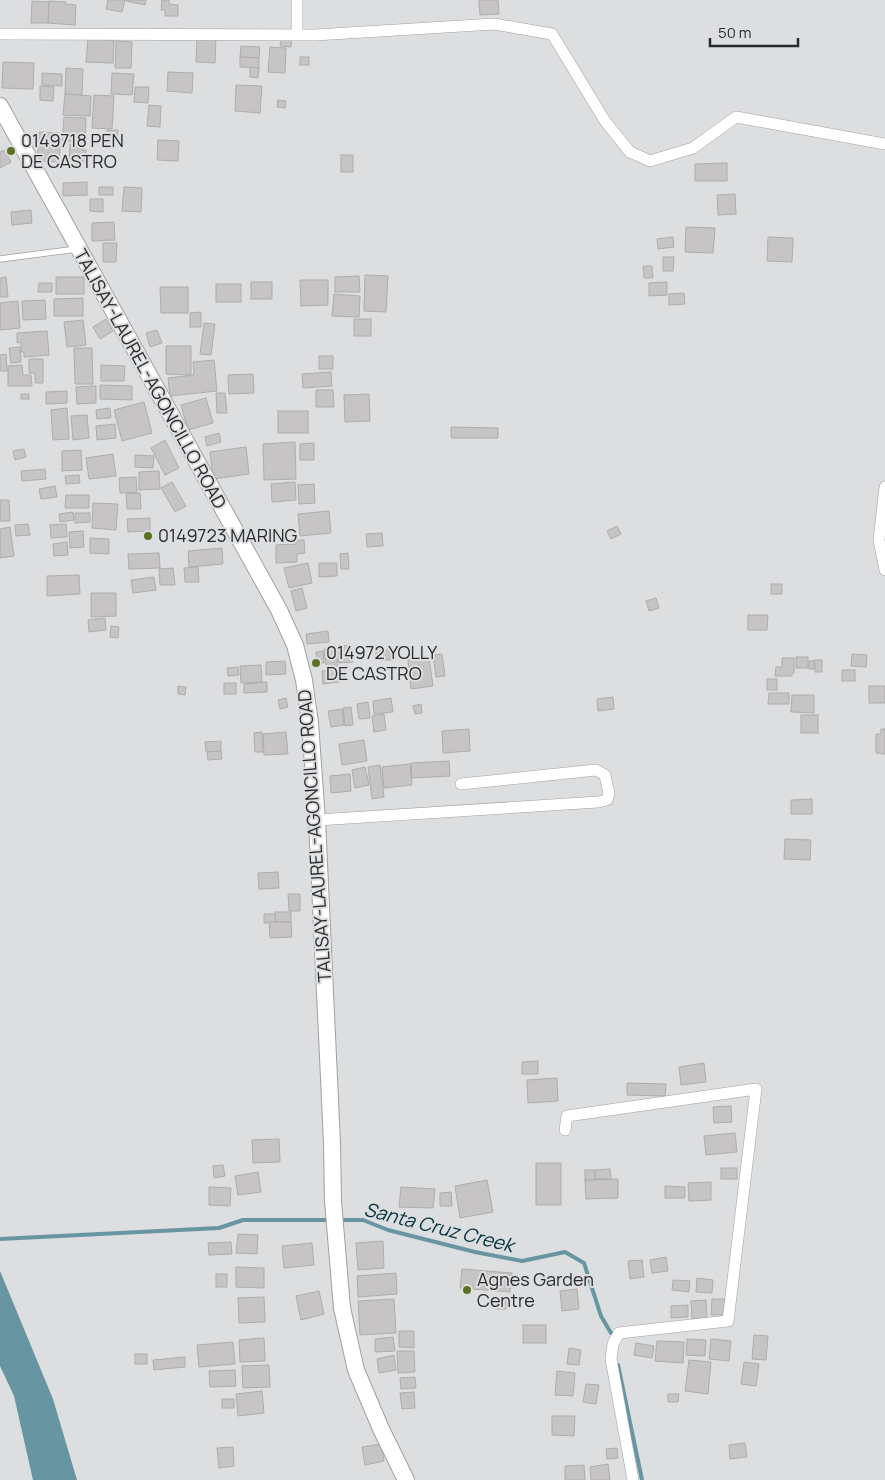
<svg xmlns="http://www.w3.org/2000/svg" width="885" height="1480" viewBox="0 0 885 1480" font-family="Manrope,sans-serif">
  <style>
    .water { fill: #6796a2 }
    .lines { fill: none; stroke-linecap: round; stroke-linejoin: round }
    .stream { stroke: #6796a2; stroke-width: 4 }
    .building { fill: #c6c4c5; stroke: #aeacad }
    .service-casing { stroke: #9fa0a2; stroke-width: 7 }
    .minor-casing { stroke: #9fa0a2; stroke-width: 12 }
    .secondary-casing { stroke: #9fa0a2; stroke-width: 18 }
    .service { stroke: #fff; stroke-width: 5.5 }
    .minor { stroke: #fff; stroke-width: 11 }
    .secondary { stroke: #fff; stroke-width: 16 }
    .poi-dot { fill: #5c7223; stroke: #dcdee0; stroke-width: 2 }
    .labels { text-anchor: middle; stroke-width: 4; stroke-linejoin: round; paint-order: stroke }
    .poi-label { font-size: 18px; fill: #292a2b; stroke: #dcdee0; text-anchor: start }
    .street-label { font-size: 18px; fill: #292a2b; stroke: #dcdee0 }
    .water-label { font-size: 19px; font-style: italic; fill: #04343e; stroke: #dcdee0 }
  </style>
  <rect width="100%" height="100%" fill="#dcdee0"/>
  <polygon class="water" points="0,1271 53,1399 77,1480 33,1480 14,1396 0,1366"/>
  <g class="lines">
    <g class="stream">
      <polyline points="339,1220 363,1220 388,1230 475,1252 522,1261 565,1252 584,1263 601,1316 611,1333"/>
      <polyline points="0,1239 219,1228 243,1220 329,1220"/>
      <polyline points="618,1365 642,1480"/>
    </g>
  </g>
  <g class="building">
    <polygon points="108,0 125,0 122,12 106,9"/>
    <polygon points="126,0 146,0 145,5 126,1"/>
    <polygon points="162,0 169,0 169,4 178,5 178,16 165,16 165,10 161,10"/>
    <polygon points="479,0 498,0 499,14 480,15"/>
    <polygon points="32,1 49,2 48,23 31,23"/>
    <polygon points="49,1 66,2 65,4 76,5 75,25 48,23"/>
    <polygon points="197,36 216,37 215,63 196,62"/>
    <polygon points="281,38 292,38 291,47 280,46"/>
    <polygon points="88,39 114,40 113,63 86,62"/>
    <polygon points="116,41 132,42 131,68 115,68"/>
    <polygon points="241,46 260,47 259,58 240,57"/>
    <polygon points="270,47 286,48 285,73 268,72"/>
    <polygon points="240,57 259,58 259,68 240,67"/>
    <rect x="300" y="57" width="9" height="8"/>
    <polygon points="3,62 34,63 33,89 2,88"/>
    <polygon points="250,67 259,68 258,78 250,77"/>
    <polygon points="66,68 83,69 82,95 65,94"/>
    <polygon points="168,72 193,73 192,93 167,91"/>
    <polygon points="42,73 62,74 62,86 42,85"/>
    <polygon points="112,73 134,74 132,95 111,94"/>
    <polygon points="236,85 262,86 260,113 235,111"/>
    <polygon points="40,86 54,87 53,101 40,100"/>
    <polygon points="135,87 149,87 148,103 134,102"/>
    <polygon points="65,94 91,96 90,116 63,115"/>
    <polygon points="94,95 114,96 112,129 92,128"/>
    <polygon points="278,100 286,101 285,108 277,107"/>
    <polygon points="149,105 161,106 160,127 147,126"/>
    <polygon points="64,117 86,118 85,142 62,141"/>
    <polygon points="107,130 118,130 117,143 107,142"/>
    <polygon points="39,132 61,133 59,162 37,161"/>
    <polygon points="158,140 179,141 178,161 157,160"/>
    <polygon points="70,144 82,144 82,150 86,150 86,161 81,161 81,166 69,165"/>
    <polygon points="4,150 11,162 0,168 0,152"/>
    <rect x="341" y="155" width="12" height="17"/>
    <polygon points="727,163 727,181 695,181 695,164"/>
    <polygon points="87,182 87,195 63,196 63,183"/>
    <rect x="99" y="187" width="14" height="8"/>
    <polygon points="124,187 142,188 141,212 122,211"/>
    <polygon points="735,194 736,214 718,215 717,195"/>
    <polygon points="90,199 103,199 103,212 90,211"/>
    <polygon points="31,210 32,223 12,225 11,212"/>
    <polygon points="114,222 115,240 92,241 92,223"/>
    <polygon points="686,227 715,228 713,253 685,252"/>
    <polygon points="673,237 674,247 658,249 657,239"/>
    <polygon points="768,237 793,238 792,262 767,261"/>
    <polygon points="103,243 117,243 116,262 103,262"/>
    <polygon points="663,257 674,257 673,271 663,271"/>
    <polygon points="643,266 652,266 653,278 644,278"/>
    <polygon points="365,275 388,276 386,312 364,311"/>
    <polygon points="359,276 360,292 335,292 335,277"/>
    <polygon points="6,277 8,297 0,297 0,278"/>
    <rect x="56" y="277" width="28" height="17"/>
    <polygon points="300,280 328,280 328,305 301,306"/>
    <rect x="251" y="282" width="21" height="17"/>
    <polygon points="667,282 667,295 649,296 649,283"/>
    <polygon points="39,283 52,283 52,292 38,292"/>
    <rect x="216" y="284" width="25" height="18"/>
    <polygon points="160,287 188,287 188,313 161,313"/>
    <polygon points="684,293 685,304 669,305 669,294"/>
    <polygon points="334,294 360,296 359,317 332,316"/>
    <polygon points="83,298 83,316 54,316 54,299"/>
    <polygon points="45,300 46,319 23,320 22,301"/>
    <polygon points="18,301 20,328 0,330 0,303"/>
    <polygon points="201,312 201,327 190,327 190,313"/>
    <polygon points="106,319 113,331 100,339 93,327"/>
    <rect x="354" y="319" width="17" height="17"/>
    <polygon points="83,320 86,345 67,347 64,322"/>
    <polygon points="204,323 215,324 211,355 200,354"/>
    <polygon points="157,330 162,343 150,347 146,333"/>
    <polygon points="47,331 49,355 24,357 24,352 21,352 21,342 17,343 17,333"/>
    <polygon points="166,346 191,346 191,375 166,374"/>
    <polygon points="20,347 21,362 11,363 9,348"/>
    <polygon points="74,348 92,348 93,384 75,384"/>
    <polygon points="6,354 7,371 0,371 0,355"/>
    <rect x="319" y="356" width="14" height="13"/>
    <polygon points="29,359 43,359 43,383 35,383 35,373 29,373"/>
    <polygon points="214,360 217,391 170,396 168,378 194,375 193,362"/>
    <polygon points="22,365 23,375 31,375 32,386 8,386 8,366"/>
    <polygon points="101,365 125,366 124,381 101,381"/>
    <polygon points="331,372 332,386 303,388 302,374"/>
    <polygon points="253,374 254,393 229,394 228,375"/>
    <polygon points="100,385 132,386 132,400 100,399"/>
    <polygon points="96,386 96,403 77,404 76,387"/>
    <polygon points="316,390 333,390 334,407 316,407"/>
    <polygon points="67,391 67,403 46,404 46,392"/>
    <polygon points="216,393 225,393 227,413 217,413"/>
    <rect x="21" y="394" width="8" height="5"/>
    <polygon points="369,394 370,421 345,422 344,395"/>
    <polygon points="206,398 213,423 188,430 181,405"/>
    <polygon points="144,402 152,433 122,441 114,410"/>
    <polygon points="67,408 69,439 53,440 51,410"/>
    <polygon points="110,408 111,418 97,419 96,410"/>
    <rect x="278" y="411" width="30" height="22"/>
    <polygon points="87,415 89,438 73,440 71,416"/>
    <polygon points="115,424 116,438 97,440 96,426"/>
    <polygon points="451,427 498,428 498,438 451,438"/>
    <polygon points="219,433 221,442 207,446 205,437"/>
    <polygon points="165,440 179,468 165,475 151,448"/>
    <polygon points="295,442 296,479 264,480 263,444"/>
    <polygon points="314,443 314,460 300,460 300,444"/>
    <polygon points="246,447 249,474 213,479 210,452"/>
    <polygon points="24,449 26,457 15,460 13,451"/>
    <polygon points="81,450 82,470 62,471 62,451"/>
    <polygon points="113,454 116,476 89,479 86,458"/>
    <polygon points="135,455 154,456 153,468 135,467"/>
    <polygon points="45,469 46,479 22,481 21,471"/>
    <polygon points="159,471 160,489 139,490 139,472"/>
    <polygon points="79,475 80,483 66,484 65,476"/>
    <polygon points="136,477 137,492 120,493 119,478"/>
    <polygon points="172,482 186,506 175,512 161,488"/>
    <polygon points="295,482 296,500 272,502 271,484"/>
    <polygon points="314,484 315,503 299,504 298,485"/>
    <polygon points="55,486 57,497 41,499 39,489"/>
    <polygon points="140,493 141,509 127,509 126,494"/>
    <polygon points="66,495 89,495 89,508 65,508"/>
    <polygon points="0,500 9,500 10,521 0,521"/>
    <polygon points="93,503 118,504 116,530 92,528"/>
    <polygon points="329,511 331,533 300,536 298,514"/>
    <polygon points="73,512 74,520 60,522 59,514"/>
    <polygon points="75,513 90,513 90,522 75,523"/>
    <polygon points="150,518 150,531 128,532 127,519"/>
    <polygon points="28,524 30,535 16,536 15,525"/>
    <polygon points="66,524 67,537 51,538 50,525"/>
    <polygon points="617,526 621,534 611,539 607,531"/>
    <polygon points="10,527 14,556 0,558 0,529"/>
    <polygon points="83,531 84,547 70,548 69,532"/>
    <polygon points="382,533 383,546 367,547 366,534"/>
    <polygon points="90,538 109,539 109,554 90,553"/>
    <polygon points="296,540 304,540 305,553 297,554 297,562 276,563 276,545 296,544"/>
    <polygon points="67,542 68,555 54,556 53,544"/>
    <polygon points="222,548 223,564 189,567 188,551"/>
    <polygon points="159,553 160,568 129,569 128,554"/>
    <polygon points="348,553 349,569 341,569 340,554"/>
    <polygon points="308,563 312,583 289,588 284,568"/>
    <polygon points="319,563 337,563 337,576 319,577"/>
    <polygon points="198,567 199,582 185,582 184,568"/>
    <polygon points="173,568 175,585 160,585 159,569"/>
    <polygon points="79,575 80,594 47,596 47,576"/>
    <polygon points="154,577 156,590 133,593 131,580"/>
    <rect x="771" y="584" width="11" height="10"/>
    <polygon points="302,588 307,608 296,611 291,591"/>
    <polygon points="91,593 116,593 116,616 91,617"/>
    <polygon points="656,598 659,608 649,611 646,601"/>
    <polygon points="748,615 768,615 767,630 748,630"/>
    <polygon points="105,618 106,630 89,632 88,620"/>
    <polygon points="111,626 119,627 118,638 110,637"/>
    <polygon points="328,631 329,642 307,644 306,634"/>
    <polygon points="351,645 353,662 339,663 337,647"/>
    <polygon points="335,648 337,658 325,659 324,649"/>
    <rect x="376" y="650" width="15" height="10"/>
    <polygon points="323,651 324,663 318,664 316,652"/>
    <polygon points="442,654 445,676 436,677 433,655"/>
    <polygon points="852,654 867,655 866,667 851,666"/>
    <rect x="796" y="657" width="12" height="11"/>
    <polygon points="337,658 338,667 327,669 325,659"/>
    <polygon points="429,658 433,686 411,689 408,660"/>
    <polygon points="782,658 794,658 794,673 792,673 792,676 775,676 776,667 782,667"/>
    <rect x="815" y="660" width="7" height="12"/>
    <polygon points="285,661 286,674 266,675 266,662"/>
    <rect x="809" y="661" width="5" height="8"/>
    <polygon points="261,665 262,682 241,683 240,666"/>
    <polygon points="238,667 239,675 228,676 227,668"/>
    <polygon points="344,668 346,681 323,684 322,671"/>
    <rect x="842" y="670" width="13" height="11"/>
    <rect x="767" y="679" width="10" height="11"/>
    <polygon points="267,682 267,692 244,693 244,684"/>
    <rect x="224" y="683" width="12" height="11"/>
    <polygon points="178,686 186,687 185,695 178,694"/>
    <rect x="869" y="686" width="16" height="17"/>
    <polygon points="769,693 789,693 789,704 768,704"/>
    <polygon points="792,695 814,695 814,713 791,712"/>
    <polygon points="613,697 614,709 598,711 597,699"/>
    <polygon points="286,698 288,707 280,709 278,700"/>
    <polygon points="391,698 393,712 374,714 373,701"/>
    <polygon points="368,702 370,718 359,719 357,704"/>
    <polygon points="421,704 422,713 415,714 413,706"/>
    <polygon points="351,707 353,725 345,726 343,708"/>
    <polygon points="342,709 344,725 331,727 328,711"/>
    <polygon points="384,714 386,730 374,732 372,716"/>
    <rect x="801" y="715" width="17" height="18"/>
    <polygon points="469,729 470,751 443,753 442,731"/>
    <polygon points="881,729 885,729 885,754 876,753 876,734 881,734"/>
    <polygon points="262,732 263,752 255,752 254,733"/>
    <polygon points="286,732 288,754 264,755 263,734"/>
    <polygon points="364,740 367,761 342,765 339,744"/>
    <polygon points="221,741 221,751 206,752 205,742"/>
    <polygon points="221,751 222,759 208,760 207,752"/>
    <polygon points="449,761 450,776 412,778 411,763"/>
    <polygon points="410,764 412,785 384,788 382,767"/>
    <polygon points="380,765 384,797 372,799 368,767"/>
    <polygon points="365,767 369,785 355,788 352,770"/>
    <polygon points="350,774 351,791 331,793 330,776"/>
    <polygon points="812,799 812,814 791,814 791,800"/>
    <polygon points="785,839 811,840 810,860 784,859"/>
    <polygon points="278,872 279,888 259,889 258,873"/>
    <polygon points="288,894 300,894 300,911 289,911"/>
    <rect x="275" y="912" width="16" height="10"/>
    <polygon points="264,914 275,914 275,922 264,923"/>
    <polygon points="269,922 291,922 292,937 270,938"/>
    <polygon points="538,1061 538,1074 522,1074 522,1062"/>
    <polygon points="704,1063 706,1082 681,1085 679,1067"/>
    <polygon points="557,1078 558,1101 528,1103 527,1080"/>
    <polygon points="627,1083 666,1084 665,1096 627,1095"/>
    <polygon points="731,1106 732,1122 714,1123 713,1107"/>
    <polygon points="735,1133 737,1152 706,1155 704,1136"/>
    <polygon points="279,1139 280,1162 253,1163 252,1140"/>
    <rect x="536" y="1163" width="25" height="42"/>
    <polygon points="223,1165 225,1176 214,1178 213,1166"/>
    <rect x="721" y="1168" width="16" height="11"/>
    <polygon points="610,1169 611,1179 595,1179 595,1170"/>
    <rect x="585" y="1170" width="10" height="10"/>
    <polygon points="258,1172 261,1192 238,1195 235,1176"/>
    <polygon points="618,1179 618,1198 586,1199 585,1180"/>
    <polygon points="487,1180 493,1212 460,1218 455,1186"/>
    <polygon points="711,1182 711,1200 689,1201 688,1183"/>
    <polygon points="665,1186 685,1187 685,1198 665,1198"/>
    <polygon points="209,1187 231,1188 230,1206 209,1205"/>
    <polygon points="401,1187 435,1189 433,1208 399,1207"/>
    <polygon points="451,1192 452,1206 440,1206 440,1193"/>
    <polygon points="238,1234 258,1235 257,1254 236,1253"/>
    <polygon points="383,1241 384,1268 358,1270 356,1243"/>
    <polygon points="231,1242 232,1254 209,1255 208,1243"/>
    <polygon points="312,1243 314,1265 284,1268 282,1246"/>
    <polygon points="666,1257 668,1271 652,1273 650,1260"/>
    <polygon points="642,1260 644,1277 630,1279 628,1261"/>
    <polygon points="236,1267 264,1268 264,1288 236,1287"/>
    <polygon points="462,1269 512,1273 510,1292 460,1288"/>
    <polygon points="396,1273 397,1294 358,1297 357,1276"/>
    <rect x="216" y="1274" width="11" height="13"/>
    <polygon points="697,1278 713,1280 712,1293 696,1292"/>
    <polygon points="673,1280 690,1281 689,1292 672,1290"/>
    <polygon points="577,1289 579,1309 562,1311 560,1291"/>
    <polygon points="319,1291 324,1314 301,1320 296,1296"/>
    <polygon points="264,1297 265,1322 239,1323 238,1298"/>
    <rect x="496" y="1297" width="10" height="12"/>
    <polygon points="394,1299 396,1333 360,1335 358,1301"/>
    <polygon points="712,1299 728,1299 728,1315 711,1315"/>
    <polygon points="706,1300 707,1318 692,1319 691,1301"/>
    <polygon points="688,1305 688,1317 671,1318 671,1306"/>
    <rect x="523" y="1325" width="23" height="18"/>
    <polygon points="399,1331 414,1331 414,1348 399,1347"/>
    <polygon points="754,1335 768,1336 766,1360 752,1359"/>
    <polygon points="393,1337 395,1351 375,1352 375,1339"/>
    <polygon points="264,1338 265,1361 240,1362 239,1340"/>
    <polygon points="687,1339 706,1340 705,1356 686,1355"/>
    <polygon points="711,1339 731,1341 729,1361 709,1359"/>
    <polygon points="657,1341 684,1342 683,1363 655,1361"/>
    <polygon points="233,1342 235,1364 199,1367 197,1345"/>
    <polygon points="636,1343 654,1346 652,1358 634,1355"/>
    <polygon points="569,1348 581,1350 579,1365 567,1364"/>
    <polygon points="397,1351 414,1351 415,1372 398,1373"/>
    <rect x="135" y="1354" width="12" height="10"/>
    <polygon points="394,1355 396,1370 379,1373 377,1359"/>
    <polygon points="185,1357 185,1367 154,1370 153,1360"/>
    <polygon points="689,1360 711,1362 708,1394 685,1391"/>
    <polygon points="744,1362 759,1364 756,1386 741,1384"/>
    <polygon points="269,1365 270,1387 243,1388 242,1366"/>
    <polygon points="235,1370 236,1386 210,1387 209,1371"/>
    <polygon points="557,1371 575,1373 573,1396 555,1395"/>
    <polygon points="415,1377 416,1388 401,1389 400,1378"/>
    <polygon points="586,1384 599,1385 596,1404 583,1402"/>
    <polygon points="262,1391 264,1413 238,1416 236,1394"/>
    <polygon points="414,1392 415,1408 402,1409 400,1393"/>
    <polygon points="668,1394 679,1394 678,1402 668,1402"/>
    <rect x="222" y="1399" width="12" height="9"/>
    <polygon points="552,1416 575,1416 574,1436 552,1435"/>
    <polygon points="745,1443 747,1457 730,1459 729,1445"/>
    <polygon points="381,1444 384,1461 365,1465 362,1447"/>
    <polygon points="233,1447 234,1466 219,1468 217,1448"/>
    <polygon points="617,1448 618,1458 607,1459 606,1449"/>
    <polygon points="608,1464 610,1480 591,1480 590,1467"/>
    <polygon points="584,1465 585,1480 565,1480 565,1466"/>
  </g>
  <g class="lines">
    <g class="service-casing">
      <polyline id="service" points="0,259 77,249"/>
    </g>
    <g class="minor-casing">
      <g id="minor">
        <polyline points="0,34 315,35 494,24 552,34 605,121 630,152 650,161 693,148 736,117 885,144"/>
        <polyline points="297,34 297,0"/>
        <polyline points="885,487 879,540 885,570"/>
        <polyline points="317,820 598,802 607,800 609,794 605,775 596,770 461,784"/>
        <polyline points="565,1130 567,1116 756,1089 728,1321 619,1333 613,1344 611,1359 633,1480"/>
      </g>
    </g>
    <g class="secondary-casing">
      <polyline id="secondary" points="0,106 279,610 295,645 304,680 310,723 317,820 332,1143 333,1201 342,1308 356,1370 381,1429 406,1480"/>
    </g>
    <use href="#service" class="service"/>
    <use href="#minor" class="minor"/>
    <use href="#secondary" class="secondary"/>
  </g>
  <g class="poi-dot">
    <circle cx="11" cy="151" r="5"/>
    <circle cx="148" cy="536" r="5"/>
    <circle cx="316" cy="663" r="5"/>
    <circle cx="467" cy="1290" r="5"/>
  </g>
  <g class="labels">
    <g class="poi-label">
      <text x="21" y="147">0149718 PEN<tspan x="21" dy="21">DE CASTRO</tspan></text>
      <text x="158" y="542">0149723 MARING</text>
      <text x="326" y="659">014972 YOLLY<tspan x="326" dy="21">DE CASTRO</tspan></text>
      <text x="477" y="1286">Agnes Garden<tspan x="477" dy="21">Centre</tspan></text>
    </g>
    <g class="street-label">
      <text transform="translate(150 379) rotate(61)" y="6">TALISAY-LAUREL-AGONCILLO ROAD</text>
      <text transform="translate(315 836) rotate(-94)" y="6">TALISAY-LAUREL-AGONCILLO ROAD</text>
    </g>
    <g class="water-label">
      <text transform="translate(439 1227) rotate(14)" y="7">Santa Cruz Creek</text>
    </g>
  </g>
  <path d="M710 38v8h88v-8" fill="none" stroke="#292a2b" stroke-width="2.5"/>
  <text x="718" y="38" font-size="15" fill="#292a2b" stroke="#dcdee0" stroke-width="4" paint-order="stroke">50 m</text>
</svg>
